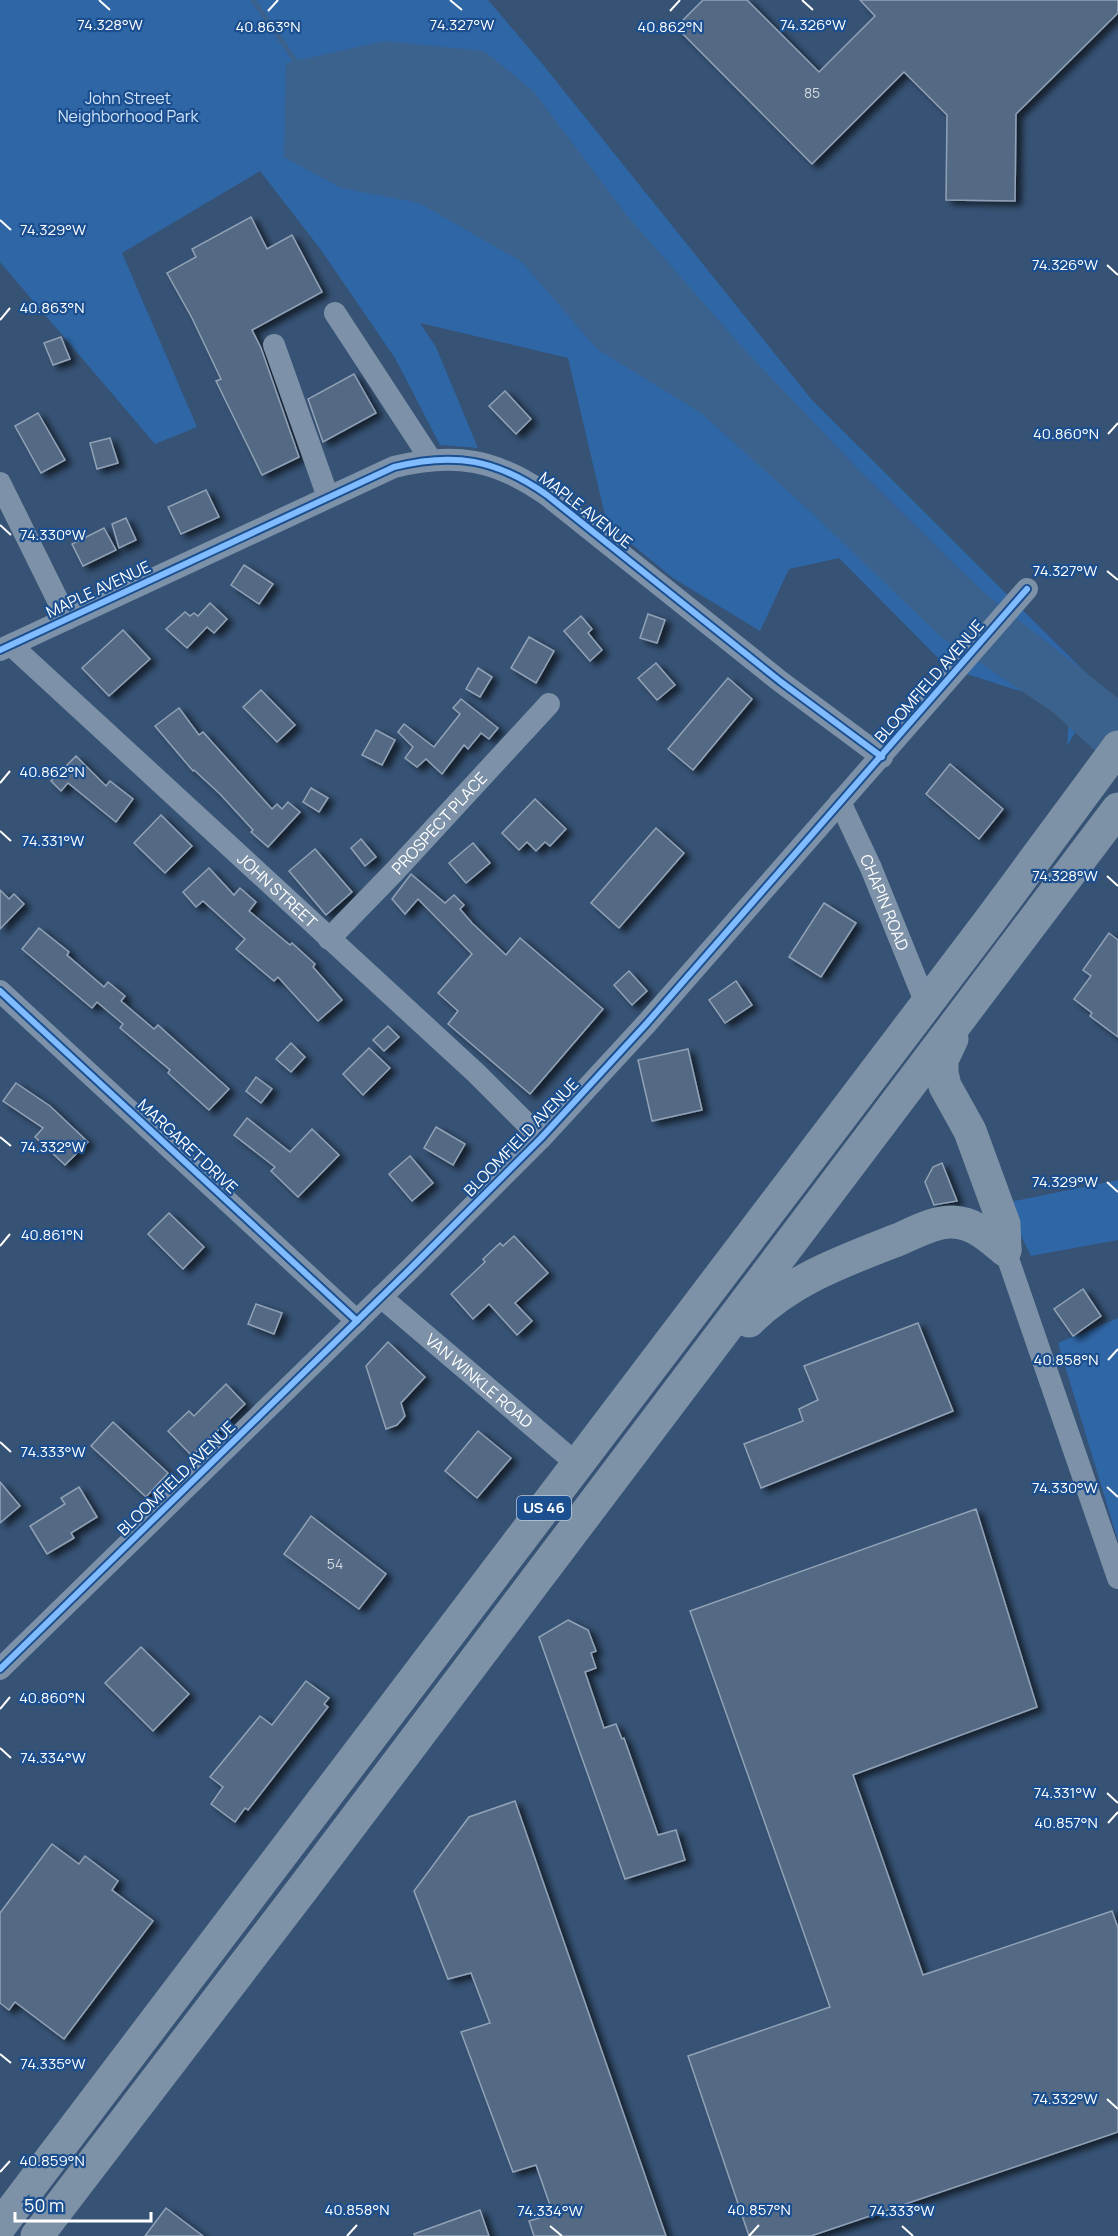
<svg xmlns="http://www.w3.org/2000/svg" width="1118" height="2236" viewBox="0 0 1118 2236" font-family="Manrope,sans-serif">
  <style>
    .green { fill: #2f66a5 }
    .water { fill: #3b618d }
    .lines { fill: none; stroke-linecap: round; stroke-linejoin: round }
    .stream { stroke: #3b618d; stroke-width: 5 }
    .building { fill: #526984; stroke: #92a2b6; stroke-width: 1.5; filter: url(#shadow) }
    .minor { stroke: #7d92a8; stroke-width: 22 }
    .highway { stroke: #7e92a7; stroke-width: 33 }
    .cycleway-casing { stroke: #1b4f8f; stroke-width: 10 }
    .cycleway { stroke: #80bcff; stroke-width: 6 }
    .ticks { fill: none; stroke: #fff; stroke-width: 2 }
    .labels { text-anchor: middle; stroke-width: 4.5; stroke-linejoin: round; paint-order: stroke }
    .number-label { font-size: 14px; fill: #d4dae0 }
    .shield { fill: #1b4f8f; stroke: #bbcadd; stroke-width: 1.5 }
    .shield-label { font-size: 15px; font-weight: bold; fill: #fff }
    .park-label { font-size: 16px; fill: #cfe3fa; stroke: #1b4f8f }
    .street-label { font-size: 16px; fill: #fff; stroke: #1b4f8f }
    .ticks-label { font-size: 15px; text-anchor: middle; fill: #fff; stroke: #1b4f8f; stroke-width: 4.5; stroke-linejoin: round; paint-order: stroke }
  </style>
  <defs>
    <filter id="shadow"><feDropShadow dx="6" dy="4" stdDeviation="3" flood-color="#0009"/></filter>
  </defs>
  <rect width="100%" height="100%" fill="#365274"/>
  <g class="green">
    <polygon points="0,0 488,0 540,61 812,400 1093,680 1103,686 1067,746 1070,707 948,668 839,558 789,569 760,631 673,578 607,524 568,358 420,323 436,347 478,448 440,445 395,358 321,250 260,171 122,253 197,427 155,444 0,262"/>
    <polygon points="1118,1180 1118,1240 1031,1256 1005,1203"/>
    <polygon points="1118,1318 1118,1541 1058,1343"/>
  </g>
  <polygon class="water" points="385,41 484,51 533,91 629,218 741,346 859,470 984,593 1118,698 1118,772 1054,713 940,636 812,513 701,413 597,349 522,262 419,203 341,188 284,157 286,63"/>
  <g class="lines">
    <polyline class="stream" points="253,0 299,66"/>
  </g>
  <g class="building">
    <polygon points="703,0 747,0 819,72 875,16 860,0 1118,0 1118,13 1016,114 1015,201 946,200 947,115 904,72 812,164 676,27"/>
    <polygon points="251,217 267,249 292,235 322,292 252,330 261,348 299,457 262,475 216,381 221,379 192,318 167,273 196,257 192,249"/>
    <polygon points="61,337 70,359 53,365 44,343"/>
    <polygon points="354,374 376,413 323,442 308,399"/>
    <polygon points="505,391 531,419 516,434 489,406"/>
    <polygon points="38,413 65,460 41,473 15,426"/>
    <polygon points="110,438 118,463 97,469 90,443"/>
    <polygon points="206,490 219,517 181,534 168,507"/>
    <polygon points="126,518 136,540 119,548 112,524"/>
    <polygon points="104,528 116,550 83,566 72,544"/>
    <polygon points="244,565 273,584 259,604 231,585"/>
    <polygon points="210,603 227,619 214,633 207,627 187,648 166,629 185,612 190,616 194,613 198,616"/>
    <polygon points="648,614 665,620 657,643 640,638"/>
    <polygon points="581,616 592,629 588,633 602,650 590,661 564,631"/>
    <polygon points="123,630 150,659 109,696 82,668"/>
    <polygon points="529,637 554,651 536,683 511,668"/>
    <polygon points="656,663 675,685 657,700 638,678"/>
    <polygon points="478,668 492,677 480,697 466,689"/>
    <polygon points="728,678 752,699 693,770 668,749"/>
    <polygon points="261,690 295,725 277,742 243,707"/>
    <polygon points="461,699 498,728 489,739 481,733 468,749 464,745 442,774 426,759 417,767 405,758 413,747 398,732 404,724 434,747 460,714 453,708"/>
    <polygon points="179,708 199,735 203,732 272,809 277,804 282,809 288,802 300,812 268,847 251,832 253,830 220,794 194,770 193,771 155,726"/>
    <polygon points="376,730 395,740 382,765 362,755"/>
    <polygon points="76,756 106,786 110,781 133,799 116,822 68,783 61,791 51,781"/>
    <polygon points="950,764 1003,809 979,839 926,794"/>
    <polygon points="311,788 328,798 319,812 303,802"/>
    <polygon points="535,799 566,829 550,846 545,842 536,851 527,842 519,850 502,833"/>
    <polygon points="161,815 192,846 165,873 134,843"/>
    <polygon points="656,828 684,853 619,928 591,903"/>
    <polygon points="361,839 376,857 365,866 351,848"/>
    <polygon points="473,843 490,863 466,883 449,863"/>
    <polygon points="315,849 352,892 326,915 289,871"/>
    <polygon points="209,868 234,895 240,888 256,902 249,911 290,945 292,943 315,964 313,967 342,1000 318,1021 278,977 274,981 236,949 245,939 203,901 196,907 183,892"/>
    <polygon points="411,874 445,903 454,895 464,905 460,909 472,923 506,955 520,938 603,1009 530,1094 448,1024 458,1011 438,993 472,954 418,899 405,914 392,899"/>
    <polygon points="0,890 9,899 14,894 24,904 0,929"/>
    <polygon points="824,903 856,923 821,977 789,957"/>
    <polygon points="39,928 69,952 67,955 104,987 108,982 125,996 121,1001 154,1029 158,1025 229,1089 209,1110 168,1073 170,1070 120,1028 123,1024 97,1002 92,1008 22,949"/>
    <polygon points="1109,933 1118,940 1118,1037 1090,1016 1092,1013 1074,999 1091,976 1083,970"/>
    <polygon points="629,971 647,991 632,1005 614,985"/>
    <polygon points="736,981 752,1005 725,1023 709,1000"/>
    <polygon points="388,1026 399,1037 384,1051 373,1040"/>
    <polygon points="291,1043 305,1057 291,1072 276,1059"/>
    <polygon points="369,1048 390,1068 363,1095 343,1074"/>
    <polygon points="688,1049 702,1110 652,1121 638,1060"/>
    <polygon points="256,1077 272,1089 261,1103 246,1091"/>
    <polygon points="16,1083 50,1106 88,1142 65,1165 35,1137 43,1128 3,1101"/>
    <polygon points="247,1118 290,1152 312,1129 339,1155 298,1197 271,1171 275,1167 234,1135"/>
    <polygon points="436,1127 465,1144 453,1165 424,1148"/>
    <polygon points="410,1156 433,1183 412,1201 389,1174"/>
    <polygon points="942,1163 957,1201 934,1205 925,1182 933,1167"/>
    <polygon points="169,1213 204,1247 183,1269 148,1234"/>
    <polygon points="514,1236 548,1273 515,1303 532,1321 517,1335 489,1304 473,1319 451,1294 485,1262 483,1259 500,1243 503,1246"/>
    <polygon points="1083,1289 1101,1316 1073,1336 1054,1309"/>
    <polygon points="256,1304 282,1313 274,1334 248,1324"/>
    <polygon points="918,1323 953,1411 761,1488 744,1444 803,1421 799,1409 818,1400 804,1366"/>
    <polygon points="388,1342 425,1377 401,1403 405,1416 397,1425 386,1429 366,1366"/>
    <polygon points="226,1384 245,1404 192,1456 168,1431 189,1411 194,1416"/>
    <polygon points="113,1422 168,1473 146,1497 91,1446"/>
    <polygon points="478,1431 511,1458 477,1498 445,1471"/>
    <polygon points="0,1482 20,1506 0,1523"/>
    <polygon points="79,1487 97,1517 71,1533 74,1538 47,1554 30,1526 65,1504 61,1498"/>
    <polygon points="976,1509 1037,1707 853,1775 923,1975 1112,1911 1118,1928 1118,2132 811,2236 749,2236 688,2056 830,2007 690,1611"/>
    <polygon points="311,1516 386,1574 359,1609 284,1554"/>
    <polygon points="568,1620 588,1630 596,1651 591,1653 596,1668 585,1672 604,1728 616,1724 622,1739 624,1738 658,1835 676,1830 685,1860 625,1879 539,1637"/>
    <polygon points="141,1647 189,1694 153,1731 105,1683"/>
    <polygon points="306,1681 329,1698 324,1704 328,1707 248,1810 245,1808 235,1822 211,1804 223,1787 210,1777 260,1716 272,1725"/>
    <polygon points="515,1801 666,2236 534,2236 529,2221 553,2214 536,2165 513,2172 461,2032 490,2023 471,1973 448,1979 414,1891 469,1817"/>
    <polygon points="52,1844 79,1864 85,1856 118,1881 112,1890 153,1921 64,2039 15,2002 9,2010 0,2003 0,1913"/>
    <polygon points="166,2208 203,2236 145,2236"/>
    <polygon points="480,2210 489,2236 415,2236 414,2234"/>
  </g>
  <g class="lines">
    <g class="minor">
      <polyline points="335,313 431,460"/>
      <polyline points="274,345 328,497"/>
      <polyline points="0,483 67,619"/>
      <path id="s1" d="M11 645 476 1073 541 1138"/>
      <path d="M0 650 394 467C454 452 496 459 547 495L781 682 882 757"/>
      <path id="s2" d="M840 802 871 868 926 1004"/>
      <path id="s3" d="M329 939 394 872 549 704"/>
      <polyline points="0,991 357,1321"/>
      <polyline points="1005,1250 1118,1578"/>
      <path id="s4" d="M381 1297 577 1464"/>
      <polyline points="0,1669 410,1269 541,1138 647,1023 1027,589"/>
    </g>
    <g class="highway">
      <polyline points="952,1039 942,1060 942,1073 945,1086 970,1131 1004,1224 1005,1250"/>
      <path d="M749 1321C790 1280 843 1261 897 1240 914 1233 935 1221 953 1222 975 1223 989 1237 1005 1250"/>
      <polyline points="0,2226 991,919 1118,747"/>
      <polyline points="37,2236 304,1887 1118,809"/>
    </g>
    <g class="cycleway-casing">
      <g id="cycleway">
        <path d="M0 650 394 467C454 452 496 459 547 495L781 682 882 757"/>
        <polyline points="0,991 357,1321"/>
        <polyline points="0,1669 410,1269 541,1138 647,1023 1027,589"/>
      </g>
    </g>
    <use href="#cycleway" class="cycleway"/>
  </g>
  <path class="ticks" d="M99 0 110 10M450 0 462 10M802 0 813 10M268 11 278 0M670 11 680 0M0 220 11 230M1107 265 1118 275M0 320 10 308M1108 434 1118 423M0 525 11 535M1107 571 1118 580M0 783 10 771M0 831 11 841M1107 876 1118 886M0 1137 11 1146M1107 1182 1118 1192M0 1246 10 1234M1108 1360 1118 1349M0 1442 11 1452M1107 1487 1118 1497M0 1709 10 1697M0 1748 11 1758M1107 1793 1118 1803M1108 1823 1118 1812M0 2054 11 2063M1107 2099 1118 2109M0 2172 10 2161M550 2226 562 2236M902 2226 913 2236M347 2236 357 2225M749 2236 759 2225"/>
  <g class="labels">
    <g class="number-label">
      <text x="812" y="98">85</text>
      <text x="335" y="1569">54</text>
    </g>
    <rect class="shield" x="517" y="1496" width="54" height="24" rx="4.5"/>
    <g class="shield-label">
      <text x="544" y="1513">US 46</text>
    </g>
    <g class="park-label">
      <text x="128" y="104">John Street<tspan x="128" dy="18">Neighborhood Park</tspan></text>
    </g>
    <g class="street-label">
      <text transform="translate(586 510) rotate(38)" y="6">MAPLE AVENUE</text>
      <text transform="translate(98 589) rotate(-25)" y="6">MAPLE AVENUE</text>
      <text transform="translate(929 681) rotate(-49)" y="6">BLOOMFIELD AVENUE</text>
      <text dy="6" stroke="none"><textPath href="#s3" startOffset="160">PROSPECT PLACE</textPath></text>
      <text dy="6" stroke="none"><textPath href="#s1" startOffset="362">JOHN STREET</textPath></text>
      <text dy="6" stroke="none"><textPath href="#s2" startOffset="110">CHAPIN ROAD</textPath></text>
      <text transform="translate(521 1137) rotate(-46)" y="6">BLOOMFIELD AVENUE</text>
      <text transform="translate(188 1146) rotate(43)" y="6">MARGARET DRIVE</text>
      <text dy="6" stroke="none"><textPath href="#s4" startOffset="129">VAN WINKLE ROAD</textPath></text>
      <text transform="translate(176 1478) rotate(-44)" y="6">BLOOMFIELD AVENUE</text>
    </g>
  </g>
  <g class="ticks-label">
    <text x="462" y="30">74.327°W</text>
    <text x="813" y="30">74.326°W</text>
    <text x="110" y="30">74.328°W</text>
    <text x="268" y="32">40.863°N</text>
    <text x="670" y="32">40.862°N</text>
    <text x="53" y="235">74.329°W</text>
    <text x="1065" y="270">74.326°W</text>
    <text x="52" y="313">40.863°N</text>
    <text x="1066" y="439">40.860°N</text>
    <text x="53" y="540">74.330°W</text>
    <text x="1065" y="576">74.327°W</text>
    <text x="52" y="777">40.862°N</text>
    <text x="53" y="846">74.331°W</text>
    <text x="1065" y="881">74.328°W</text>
    <text x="53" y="1152">74.332°W</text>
    <text x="1065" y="1187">74.329°W</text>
    <text x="52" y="1240">40.861°N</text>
    <text x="1066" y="1365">40.858°N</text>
    <text x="53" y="1457">74.333°W</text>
    <text x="1065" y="1493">74.330°W</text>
    <text x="52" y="1703">40.860°N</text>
    <text x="53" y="1763">74.334°W</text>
    <text x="1065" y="1798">74.331°W</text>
    <text x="1066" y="1828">40.857°N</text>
    <text x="53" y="2069">74.335°W</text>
    <text x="1065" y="2104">74.332°W</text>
    <text x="52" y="2166">40.859°N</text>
    <text x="357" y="2215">40.858°N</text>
    <text x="759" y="2215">40.857°N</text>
    <text x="550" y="2216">74.334°W</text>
    <text x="902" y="2216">74.333°W</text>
  </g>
  <path d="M15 2212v9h136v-9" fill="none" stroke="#ffffff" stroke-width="3"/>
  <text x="24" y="2212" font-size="18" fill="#ffffff" stroke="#1b4f8f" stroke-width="4.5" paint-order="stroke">50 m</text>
</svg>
